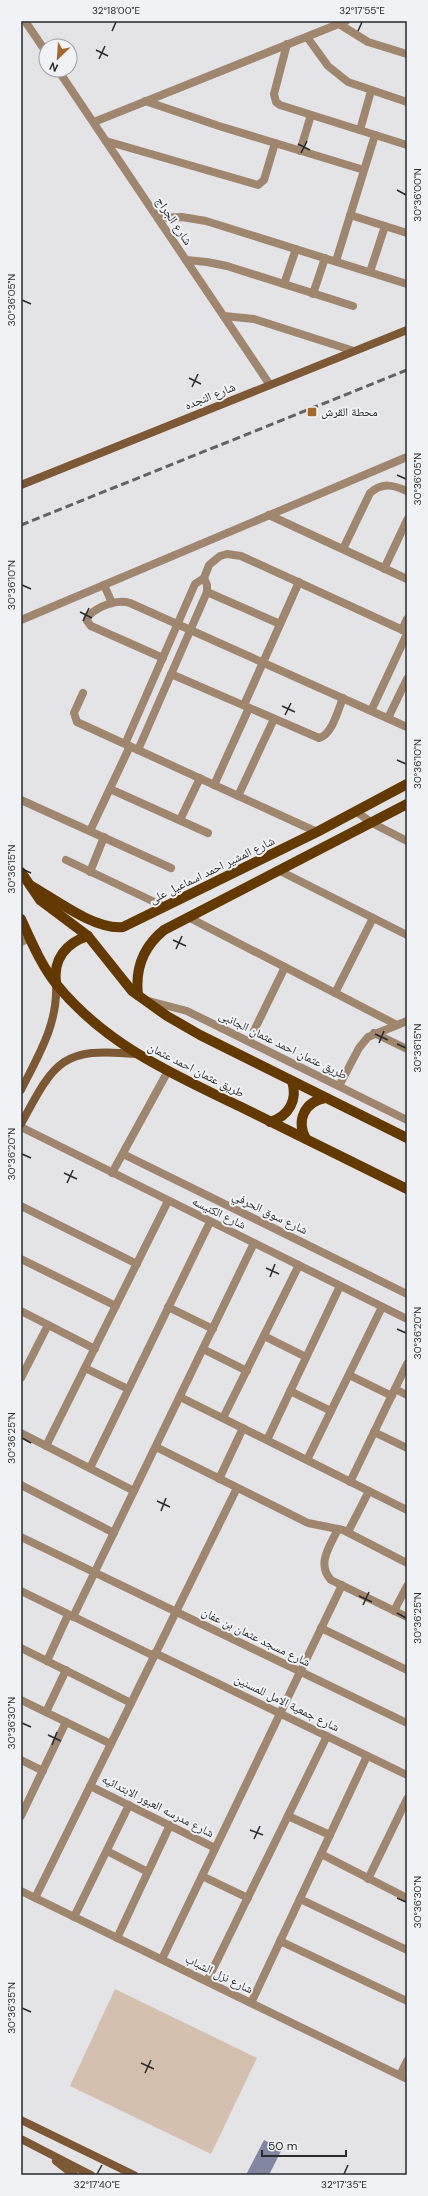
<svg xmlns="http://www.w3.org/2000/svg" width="428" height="2196" viewBox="0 0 428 2196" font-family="'DM Sans','Noto Naskh Arabic',sans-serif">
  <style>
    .green { fill: #d4c0ae }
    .water { fill: #8386a2 }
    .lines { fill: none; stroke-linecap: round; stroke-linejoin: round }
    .street { stroke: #9f866f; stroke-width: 8 }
    .secondary { stroke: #7d5835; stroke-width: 8 }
    .primary { stroke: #633801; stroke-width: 10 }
    .rail { stroke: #626264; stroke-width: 3; stroke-dasharray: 8 4; stroke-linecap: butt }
    .ticks { fill: none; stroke: #292a2b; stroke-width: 1.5 }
    .poi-dot { fill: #a4692a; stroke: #f1f2f5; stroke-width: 1.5 }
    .labels { text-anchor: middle; stroke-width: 4; stroke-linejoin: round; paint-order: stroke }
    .street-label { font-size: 12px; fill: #292a2b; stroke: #f1f2f5 }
    .poi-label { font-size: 12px; fill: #292a2b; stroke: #f1f2f5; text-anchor: start }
    .neatline { fill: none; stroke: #292a2b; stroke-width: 1.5 }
    .ticks-label { font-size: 10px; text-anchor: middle; fill: #292a2b }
  </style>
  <rect width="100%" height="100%" fill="#e4e4e7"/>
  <polygon class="green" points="115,1989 257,2058 211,2154 70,2086"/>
  <polygon class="water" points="264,2140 282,2149 269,2175 246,2175"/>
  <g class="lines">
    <g class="street">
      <polyline points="25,21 46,52"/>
      <polyline points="339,24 368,42 407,54"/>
      <polyline points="307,37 328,66 348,82 407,102"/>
      <polyline points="287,44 274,94 276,102 280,105 407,145"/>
      <polyline points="58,70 270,385"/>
      <polyline points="145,101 219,126 364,170"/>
      <polyline points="94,122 346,21"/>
      <polyline points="360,130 371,91"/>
      <polyline points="106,141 258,185 264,180 275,143"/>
      <polyline points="300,151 311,115"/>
      <polyline points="350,215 407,233"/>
      <polyline points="158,218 182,217 206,221 407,284"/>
      <polyline points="186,260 207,262 227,266 353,306"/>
      <polyline points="336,261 375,135"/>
      <polyline points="370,272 385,226"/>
      <polyline points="284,284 296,249"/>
      <polyline points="313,294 325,258"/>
      <polyline points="224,316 254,319 354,351"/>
      <polyline points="269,515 407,579"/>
      <path d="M343 549 370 493C383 482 393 485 407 491"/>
      <polyline points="384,569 407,520"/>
      <polyline points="104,585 112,603"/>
      <polyline points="207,592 280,624"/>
      <polyline points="21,620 407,457"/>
      <polyline points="402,630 407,619"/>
      <path d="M163 658 91 626 87 621 88 616C99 606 116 599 130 603L407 727"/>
      <path d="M171 674 319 738C332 735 338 710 343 698"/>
      <polyline points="83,693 74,713 77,722 317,832"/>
      <polyline points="244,705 299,582"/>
      <polyline points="371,711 407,634"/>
      <polyline points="388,718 407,679"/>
      <polyline points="125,744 195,584 204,578 209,565 220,556 227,554 241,556 407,632"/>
      <polyline points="138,750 207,592 207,585 204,578"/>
      <polyline points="214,785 249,708"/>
      <polyline points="110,789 208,833"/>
      <polyline points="238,796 274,719"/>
      <polyline points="21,800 171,868"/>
      <polyline points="357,812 372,823 407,841"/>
      <polyline points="180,820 200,778"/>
      <polyline points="90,831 130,746"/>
      <polyline points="66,860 165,907"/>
      <polyline points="278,870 407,935"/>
      <polyline points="90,872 104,837"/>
      <polyline points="188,917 397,1025"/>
      <polyline points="21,942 30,938"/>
      <polyline points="335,993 373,918"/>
      <polyline points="145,1000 187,1011 407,1120"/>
      <polyline points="374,1033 407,1049"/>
      <polyline points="249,1041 285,967"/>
      <polyline points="339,1086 359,1048 368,1037 407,1021"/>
      <polyline points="21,1127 407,1319"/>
      <polyline points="123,1154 407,1294"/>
      <polyline points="112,1173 168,1071"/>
      <polyline points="21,1206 137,1264"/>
      <polyline points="21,1259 116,1306"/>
      <polyline points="168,1307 213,1329"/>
      <polyline points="21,1311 95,1349"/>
      <polyline points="264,1336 306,1357"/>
      <polyline points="203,1349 247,1371"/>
      <polyline points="85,1368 128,1389"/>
      <polyline points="349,1375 392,1396"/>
      <polyline points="21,1378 48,1325"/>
      <polyline points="395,1389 407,1395"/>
      <polyline points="290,1391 331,1411"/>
      <polyline points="180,1397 407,1510"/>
      <polyline points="223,1418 299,1265"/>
      <polyline points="374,1432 407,1448"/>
      <polyline points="21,1433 134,1491"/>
      <polyline points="267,1440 340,1286"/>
      <polyline points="46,1446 168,1201"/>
      <polyline points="156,1447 308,1523 343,1530 407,1563"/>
      <polyline points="307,1460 382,1307"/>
      <polyline points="90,1468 210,1222"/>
      <polyline points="219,1479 243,1428"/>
      <polyline points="350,1482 407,1364"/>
      <polyline points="21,1485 114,1533"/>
      <path d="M338 1529C330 1546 316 1564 331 1580L407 1617"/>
      <polyline points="348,1532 369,1491"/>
      <polyline points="21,1537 407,1723"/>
      <polyline points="21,1591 154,1656"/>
      <polyline points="394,1611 407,1586"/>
      <polyline points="73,1617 254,1243"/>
      <polyline points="321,1628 407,1670"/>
      <polyline points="21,1648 131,1703"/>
      <polyline points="155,1653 407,1775"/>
      <polyline points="47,1661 68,1615"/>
      <polyline points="21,1700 111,1744"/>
      <polyline points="46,1712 66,1670"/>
      <polyline points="21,1760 43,1771"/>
      <polyline points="90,1786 215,1848"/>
      <polyline points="21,1816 66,1722"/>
      <polyline points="288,1816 330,1835"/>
      <polyline points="107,1851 148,1872"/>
      <polyline points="321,1854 407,1898"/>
      <polyline points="202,1876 248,1898"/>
      <polyline points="368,1879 407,1799"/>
      <polyline points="21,1891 407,2079"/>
      <polyline points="35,1898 237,1488"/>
      <polyline points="300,1899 407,1950"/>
      <polyline points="74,1917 129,1805"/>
      <polyline points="117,1938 170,1825"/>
      <polyline points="280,1941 407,2001"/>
      <polyline points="162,1959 342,1585"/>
      <polyline points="207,1981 327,1736"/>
      <polyline points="251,2003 367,1756"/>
      <polyline points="400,2075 407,2061"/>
    </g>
    <g class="secondary">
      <polyline points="21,485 407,330"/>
      <path d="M21 1090C38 1056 58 1024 56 985"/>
      <path d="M21 1124C55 1061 61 1047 136 1054"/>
      <polyline points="21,2120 134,2175"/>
      <polyline points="21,2139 91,2175"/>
      <polyline points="56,2161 74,2175"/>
    </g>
    <g class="primary">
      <polyline points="21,872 40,900 88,936 132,991 167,1016 200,1035 407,1138"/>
      <path d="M30 885C55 899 94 930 123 927L317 832 407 784"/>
      <path d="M21 919C31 941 42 967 57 985 105 1044 172 1074 239 1106 295 1134 351 1161 407 1189"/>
      <path d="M56 983C53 959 66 943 88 936"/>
      <path d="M138 995C135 969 143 947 164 930L407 804"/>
      <path d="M270 1122C289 1116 298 1100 292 1081"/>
      <path d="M306 1139C296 1121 304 1102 325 1098"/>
    </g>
    <polyline class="rail" points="21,525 407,370"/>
  </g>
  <path class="ticks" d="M112 31 116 22M358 31 362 22M96 50 108 56M99 59 105 46M298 144 310 150M301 153 307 141M397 190 406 195M22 300 31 304M189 378 201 384M192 387 198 374M397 475 406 479M22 585 31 589M80 612 92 618M83 621 89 608M282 706 295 712M285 715 291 703M397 760 406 764M22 869 31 873M173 940 186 946M176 949 182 936M375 1034 388 1040M379 1043 384 1031M397 1044 406 1048M22 1154 31 1158M64 1173 77 1179M67 1183 73 1170M266 1268 279 1274M270 1277 275 1264M397 1329 406 1333M22 1438 31 1443M157 1501 170 1507M161 1511 166 1498M359 1596 372 1602M363 1605 369 1592M397 1613 406 1618M22 1723 31 1727M48 1735 61 1741M52 1745 57 1732M250 1830 263 1835M254 1839 260 1826M397 1898 406 1902M22 2008 31 2012M141 2063 154 2069M145 2073 151 2060M97 2174 102 2165M344 2174 348 2165"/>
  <rect class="poi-dot" x="307" y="407" width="10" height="10" rx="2"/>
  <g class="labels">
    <g class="street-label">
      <text transform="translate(174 221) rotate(56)" y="4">شارع الجراج</text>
      <text transform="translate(210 396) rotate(-22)" y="4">شارع النجده</text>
      <text transform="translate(212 870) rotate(-26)" y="4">شارع المشير احمد اسماعيل على</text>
      <text transform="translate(283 1045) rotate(26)" y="4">طريق عثمان احمد عثمان الجانبى</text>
      <text transform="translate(196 1070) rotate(27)" y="4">طريق عثمان احمد عثمان</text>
      <text transform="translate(219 1213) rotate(26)" y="4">شارع الكنيسه</text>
      <text transform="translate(270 1213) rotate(26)" y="4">شارع سوق الحرفي</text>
      <text transform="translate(256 1637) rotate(26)" y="4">شارع مسجد عثمان بن عفان</text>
      <text transform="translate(287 1703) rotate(26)" y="4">شارع جمعية الامل للمسنين</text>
      <text transform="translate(158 1806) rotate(27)" y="4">شارع مدرسه العبور الابتدائيه</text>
      <text transform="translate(219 1974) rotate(26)" y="4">شارع نزل الشباب</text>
    </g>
    <g class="poi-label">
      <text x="321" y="416">محطة القرش</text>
    </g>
  </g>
  <rect width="428" height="2196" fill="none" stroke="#f1f2f5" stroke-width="44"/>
  <g transform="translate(58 58) rotate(205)"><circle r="19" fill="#f1f2f5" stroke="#a1a2a4"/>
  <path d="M0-3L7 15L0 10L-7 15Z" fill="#a4692a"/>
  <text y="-6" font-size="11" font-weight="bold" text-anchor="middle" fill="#292a2b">N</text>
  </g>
  <path d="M262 2150v6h84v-6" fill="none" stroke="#292a2b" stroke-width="2"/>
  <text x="268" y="2150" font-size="12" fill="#292a2b" stroke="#f1f2f5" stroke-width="3" paint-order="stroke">50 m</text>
  <rect x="22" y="22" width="384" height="2152" class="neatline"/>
  <g class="ticks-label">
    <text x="116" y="14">32°18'00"E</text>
    <text x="362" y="14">32°17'55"E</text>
    <text transform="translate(417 195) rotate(-90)" y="4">30°36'00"N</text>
    <text transform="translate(11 300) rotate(-90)" y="4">30°36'05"N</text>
    <text transform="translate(417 479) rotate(-90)" y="4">30°36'05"N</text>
    <text transform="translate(11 585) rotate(-90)" y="4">30°36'10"N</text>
    <text transform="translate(417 764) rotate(-90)" y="4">30°36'10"N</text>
    <text transform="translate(11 869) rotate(-90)" y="4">30°36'15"N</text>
    <text transform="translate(417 1048) rotate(-90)" y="4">30°36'15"N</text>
    <text transform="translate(11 1154) rotate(-90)" y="4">30°36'20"N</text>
    <text transform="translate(417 1333) rotate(-90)" y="4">30°36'20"N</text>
    <text transform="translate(11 1438) rotate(-90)" y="4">30°36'25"N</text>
    <text transform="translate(417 1618) rotate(-90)" y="4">30°36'25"N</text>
    <text transform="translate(11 1723) rotate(-90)" y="4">30°36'30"N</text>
    <text transform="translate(417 1902) rotate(-90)" y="4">30°36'30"N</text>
    <text transform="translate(11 2008) rotate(-90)" y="4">30°36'35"N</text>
    <text x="97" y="2188">32°17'40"E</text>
    <text x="344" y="2188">32°17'35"E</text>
  </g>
</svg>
